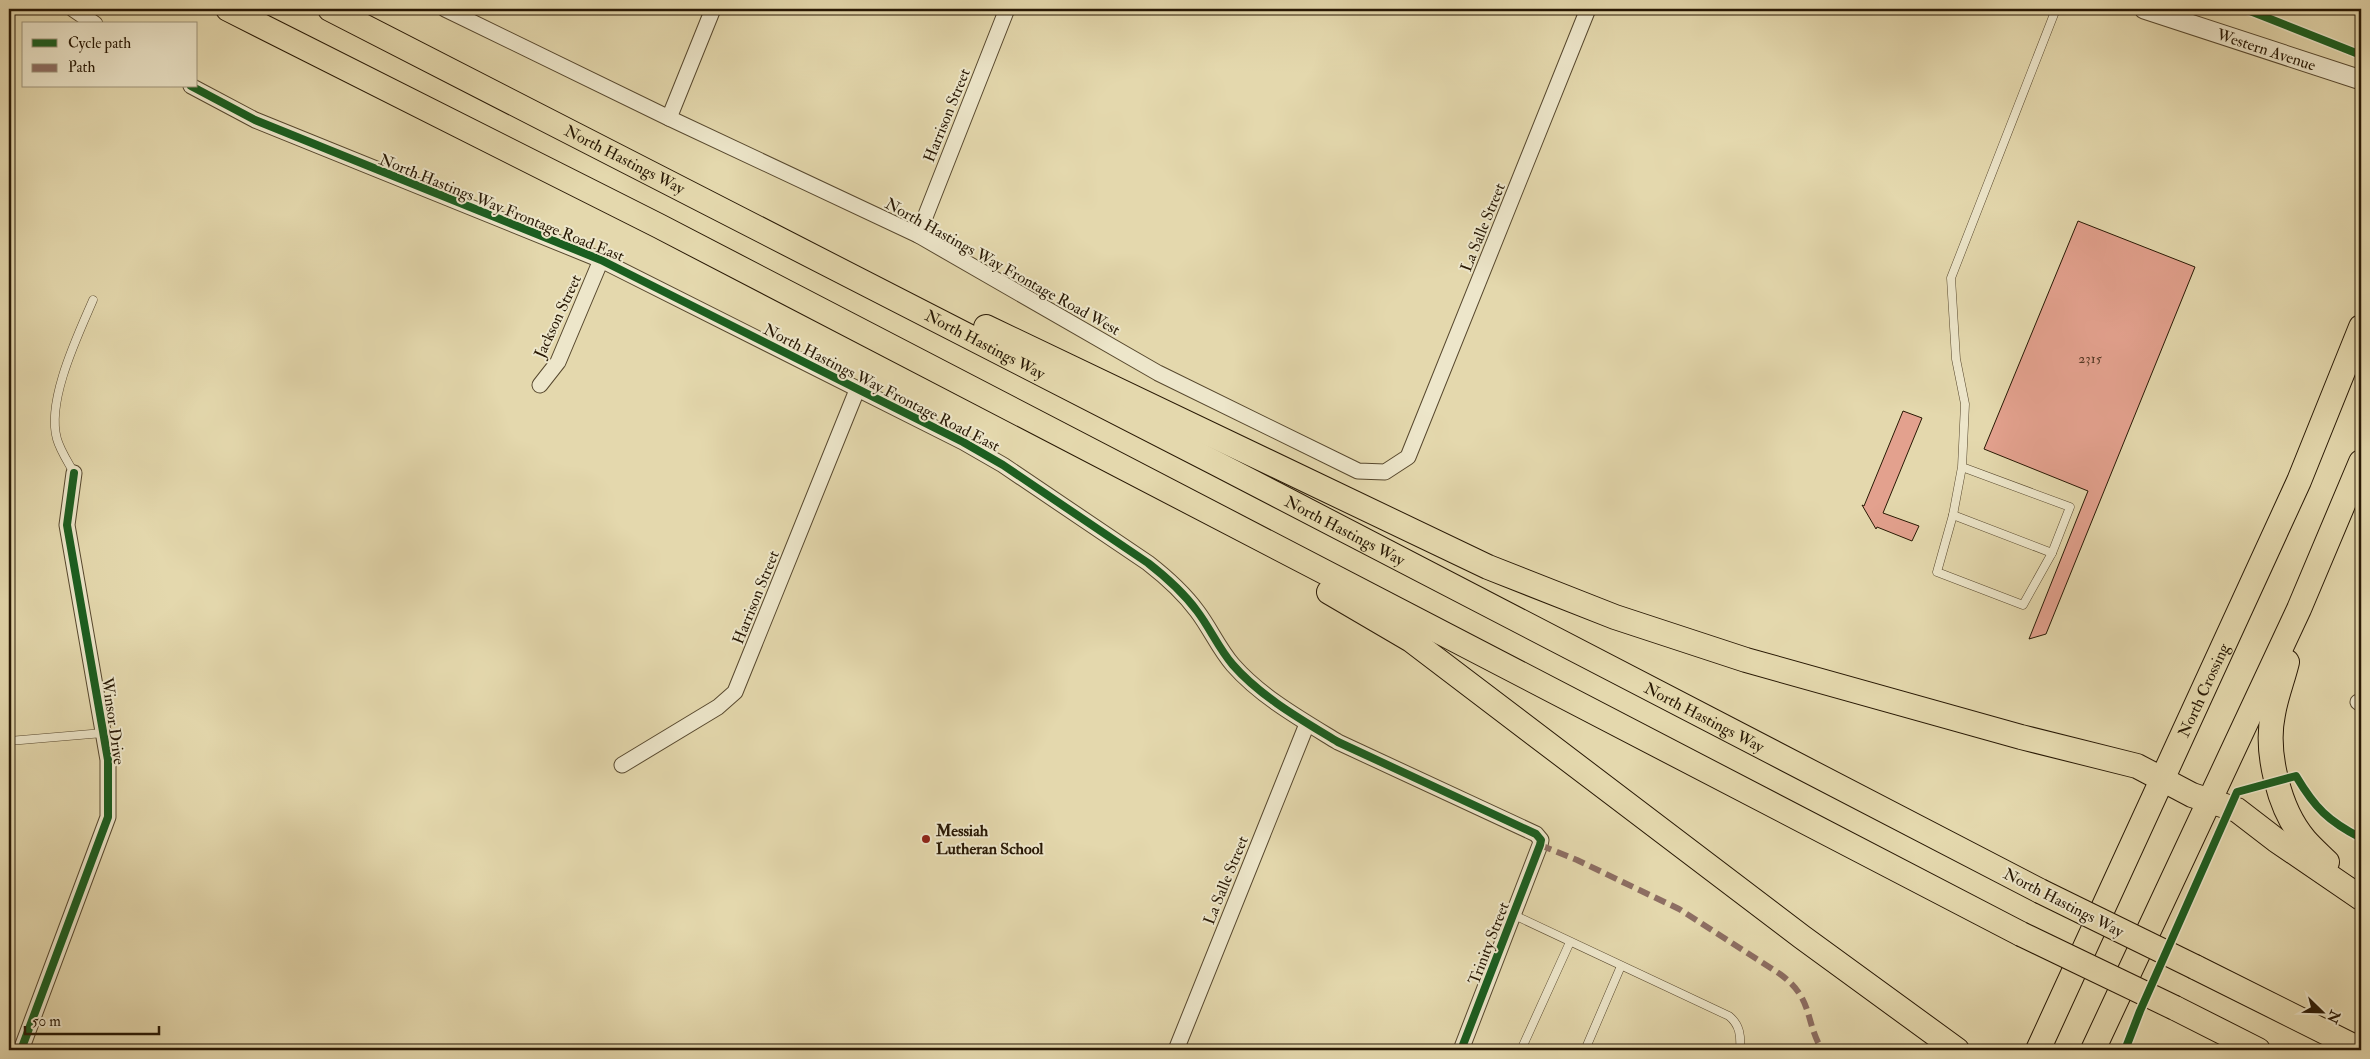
<svg xmlns="http://www.w3.org/2000/svg" width="2370" height="1059" viewBox="0 0 2370 1059" font-family="'IM FELL Double Pica',serif">
  <style>
    .building { fill: #e3a18e; stroke: #281804 }
    .lines { fill: none; stroke-linecap: round; stroke-linejoin: round }
    .service-casing { stroke: #57482e; stroke-width: 9 }
    .minor-casing { stroke: #57482e; stroke-width: 17 }
    .tertiary-casing { stroke: #57482e; stroke-width: 21 }
    .primary-casing { stroke: #281804; stroke-width: 26 }
    .service { stroke: #ede6ca; stroke-width: 8 }
    .minor { stroke: #ede6ca; stroke-width: 15 }
    .tertiary { stroke: #ede6ca; stroke-width: 19 }
    .primary { stroke: #e4d8ad; stroke-width: 24 }
    .primary-bridge-casing { stroke: #281804; stroke-width: 26; stroke-linecap: butt }
    .primary-bridge { stroke: #e4d8ad; stroke-width: 24 }
    .quiet { stroke: #8d6e63; stroke-width: 6; stroke-dasharray: 12 6; stroke-linecap: butt }
    .cycleway-casing { stroke: #ede6ca; stroke-width: 11 }
    .cycleway { stroke: #1b5e20; stroke-width: 8 }
    .poi-dot { fill: #8f2418; stroke: #ede6ca; stroke-width: 2 }
    .labels { text-anchor: middle; stroke-width: 4; stroke-linejoin: round; paint-order: stroke }
    .number-label { font-size: 14px; fill: #573a26 }
    .street-label { font-size: 16px; fill: #281804; stroke: #ede6ca }
    .poi-label { font-size: 16px; font-weight: bold; fill: #281804; stroke: #ede6ca; text-anchor: start }
  </style>
  <rect width="100%" height="100%" fill="#e4d8ad"/>
  <filter id="stains"><feTurbulence type="fractalNoise" baseFrequency=".004" numOctaves="4"/><feColorMatrix values="0 0 0 0 .2 0 0 0 0 .09 0 0 0 0 .02 0 0 0 .5 -.17"/></filter>
  <radialGradient id="worn" r=".72"><stop offset=".6" stop-color="#630" stop-opacity="0"/><stop offset="1" stop-color="#630" stop-opacity=".3"/></radialGradient>
  <g class="building">
    <polygon points="2078,221 2195,267 2046,634 2029,639 2088,491 1984,449"/>
    <polygon points="1903,411 1922,418 1883,513 1919,526 1912,541 1877,527 1876,529 1862,505 1864,506"/>
  </g>
  <g class="lines">
    <g class="service-casing">
      <g id="service">
        <polyline points="1962,467 2070,507 2052,553 2023,605 1937,572 1953,515 1962,467 1965,404 1956,359 1951,278 2056,9"/>
        <path d="M74 473C68 462 60 450 57 439 46 401 78 335 93 300"/>
        <polyline points="1953,515 2052,553"/>
        <polyline points="9,741 103,733"/>
        <path d="M1514 915 1729 1016C1740 1025 1741 1036 1740 1050"/>
        <polyline points="1521,1050 1570,942"/>
        <polyline points="1585,1050 1621,966"/>
      </g>
    </g>
    <g class="minor-casing">
      <g id="minor">
        <polyline points="73,9 95,24"/>
        <polyline points="445,9 669,118 918,235 1158,373 1358,471 1385,472 1408,457 1588,9"/>
        <path d="M191 86 255 120 601 260 963 442 1003 465 1148 563C1166 577 1183 592 1197 611 1210 628 1219 649 1233 665 1261 697 1302 720 1338 742L1536 834 1541 840 1540 845 1461 1050"/>
        <polyline points="669,118 713,9"/>
        <polyline points="918,235 1007,9"/>
        <polyline points="540,385 558,362 601,260"/>
        <polyline points="2358,702 2361,704"/>
        <polyline points="622,765 718,707 735,692 857,390"/>
        <polyline points="21,1050 108,817 108,760 67,525 74,473"/>
        <polyline points="1176,1050 1307,724"/>
      </g>
    </g>
    <g class="tertiary-casing">
      <g id="tertiary">
        <path id="s1" d="M2144 9 2361 80"/>
      </g>
    </g>
    <g class="primary-casing">
      <g id="primary">
        <polyline points="228,9 659,226 2021,934"/>
        <path id="s2" d="M330 9C902 298 1471 596 2040 891"/>
        <polyline points="986,327 1488,567 1615,617 1746,660 2021,737 2137,766 2192,795 2237,810 2276,840 2361,898"/>
        <polyline points="1329,592 1411,640 1802,937 1957,1050"/>
        <path d="M2287 662C2283 679 2276 696 2273 714 2265 752 2279 810 2305 840 2312 848 2320 855 2327 862"/>
        <polyline points="2195,967 2361,1050"/>
        <polyline points="2175,1008 2258,1050"/>
        <path id="s3" d="M2038 1050 2299 481 2361 327"/>
        <polyline points="2093,1050 2299,609 2361,462"/>
      </g>
    </g>
    <use href="#service" class="service"/>
    <use href="#minor" class="minor"/>
    <use href="#tertiary" class="tertiary"/>
    <use href="#primary" class="primary"/>
    <g class="primary-bridge-casing">
      <g id="primary-bridge">
        <polyline points="2040,891 2195,967"/>
        <polyline points="2021,934 2175,1008"/>
      </g>
    </g>
    <use href="#primary-bridge" class="primary-bridge"/>
    <path class="quiet" d="M1540 845 1577 860 1679 909 1780 974C1814 999 1804 1019 1822 1050"/>
    <g class="cycleway-casing">
      <g id="cycleway">
        <polyline points="2245,9 2361,55"/>
        <path d="M191 86 255 120 601 260 963 442 1003 465 1148 563C1166 577 1183 592 1197 611 1210 628 1219 649 1233 665 1261 697 1302 720 1338 742L1536 834 1541 840 1540 845 1461 1050"/>
        <polyline points="21,1050 108,817 108,760 67,525 74,473"/>
        <path d="M2125 1050 2140 1011 2237 792 2296 776C2315 808 2328 821 2361 838"/>
      </g>
    </g>
    <use href="#cycleway" class="cycleway"/>
  </g>
  <circle class="poi-dot" cx="926" cy="839" r="5"/>
  <g class="labels">
    <g class="number-label">
      <text x="2090" y="363">2315</text>
    </g>
    <g class="street-label">
      <text dy="6" stroke="none"><textPath href="#s1" startOffset="129">Western Avenue</textPath></text>
      <text transform="translate(946 115) rotate(-68)" y="6">Harrison Street</text>
      <text dy="6" stroke="none"><textPath href="#s2" startOffset="331">North Hastings Way</textPath></text>
      <text transform="translate(502 207) rotate(22)" y="6">North Hastings Way Frontage Road East</text>
      <text transform="translate(1482 227) rotate(-68)" y="6">La Salle Street</text>
      <text transform="translate(1003 266) rotate(29)" y="6">North Hastings Way Frontage Road West</text>
      <text transform="translate(557 316) rotate(-65)" y="6">Jackson Street</text>
      <text dy="6" stroke="none"><textPath href="#s2" startOffset="736">North Hastings Way</textPath></text>
      <text transform="translate(882 387) rotate(27)" y="6">North Hastings Way Frontage Road East</text>
      <text dy="6" stroke="none"><textPath href="#s2" startOffset="1141">North Hastings Way</textPath></text>
      <text transform="translate(755 597) rotate(-68)" y="6">Harrison Street</text>
      <text dy="6" stroke="none"><textPath href="#s3" startOffset="396">North Crossing</textPath></text>
      <text dy="6" stroke="none"><textPath href="#s2" startOffset="1546">North Hastings Way</textPath></text>
      <text transform="translate(114 721) rotate(82)" y="6">Winsor Drive</text>
      <text transform="translate(1225 880) rotate(-68)" y="6">La Salle Street</text>
      <text transform="translate(2064 902) rotate(27)" y="6">North Hastings Way</text>
      <text transform="translate(1488 943) rotate(-69)" y="6">Trinity Street</text>
    </g>
    <g class="poi-label">
      <text x="936" y="836">Messiah<tspan x="936" dy="18">Lutheran School</tspan></text>
    </g>
  </g>
  <rect width="2370" height="1059" fill="none" stroke="#e4d8ad" stroke-width="30"/>
  <rect x="10" y="10" width="2350" height="1039" fill="none" stroke="#281804" stroke-width="2.5"/>
  <rect x="15" y="15" width="2340" height="1029" fill="none" stroke="#281804"/>
  <rect x="22" y="22" width="175" height="65" fill="#ede6ca" stroke="#9e947b"/>
  <rect x="32" y="39" width="25" height="8" fill="#1b5e20" stroke="#9e947b"/>
  <text x="68" y="48" font-size="15" fill="#281804">Cycle path</text>
  <rect x="32" y="64" width="25" height="8" fill="#8d6e63" stroke="#9e947b"/>
  <text x="68" y="72" font-size="15" fill="#281804">Path</text>
  <g transform="translate(2322 1012) rotate(113)" stroke="#ede6ca" stroke-width="4" paint-order="stroke">
  <path d="M0-4L9 19L0 12L-9 19Z" fill="#281804"/>
  <text y="-8" font-size="14" font-weight="bold" text-anchor="middle" fill="#281804">N</text>
  </g>
  <path d="M25 1026v8h134v-8" fill="none" stroke="#281804" stroke-width="2.5"/>
  <text x="32" y="1026" font-size="15" fill="#281804" stroke="#ede6ca" stroke-width="4" paint-order="stroke">50 m</text>
  <rect width="100%" height="100%" filter="url(#stains)"/>
  <rect width="100%" height="100%" fill="url(#worn)"/>
</svg>
